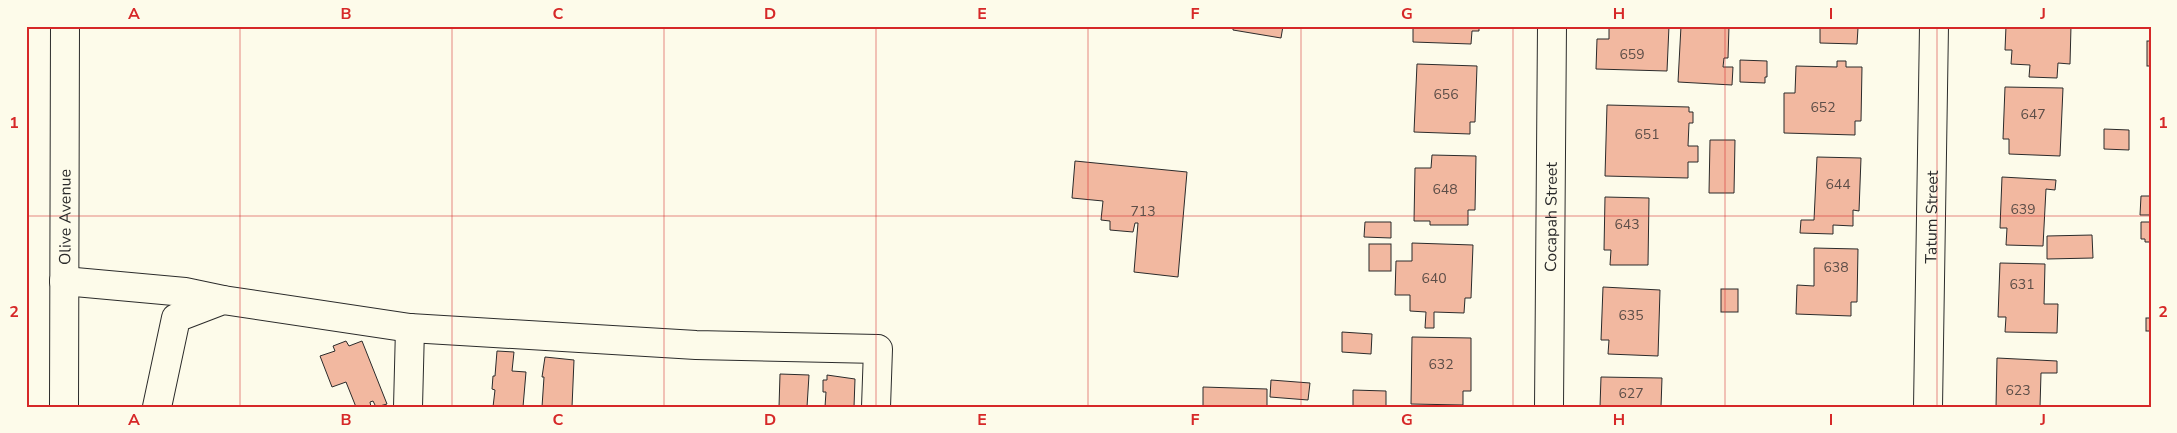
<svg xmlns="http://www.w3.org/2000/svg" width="2177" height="433" viewBox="0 0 2177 433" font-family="'Nunito Sans',sans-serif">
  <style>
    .building { fill: #f2b8a0; stroke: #2b2b2b }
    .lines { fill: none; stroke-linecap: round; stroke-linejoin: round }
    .minor-casing { stroke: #2b2b2b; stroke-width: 30 }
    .secondary-casing { stroke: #2b2b2b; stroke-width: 30 }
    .minor { stroke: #fdfbea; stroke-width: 28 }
    .secondary { stroke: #fdfbea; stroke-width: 28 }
    .grid { fill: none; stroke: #d62828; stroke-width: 1; stroke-opacity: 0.55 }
    .labels { text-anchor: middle; stroke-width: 4; stroke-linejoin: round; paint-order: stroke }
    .number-label { font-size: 14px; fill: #5d4e48 }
    .street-label { font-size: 16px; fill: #2b2b2b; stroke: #fdfbea }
    .neatline { fill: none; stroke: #d62828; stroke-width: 2 }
    .grid-label { font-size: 16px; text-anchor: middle; font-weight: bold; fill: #d62828 }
  </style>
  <rect width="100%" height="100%" fill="#fdfbea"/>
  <g class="building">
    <polygon points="1233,26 1283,26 1281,38 1233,30"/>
    <polygon points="1413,26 1479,26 1479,31 1472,31 1471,44 1413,42"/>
    <polygon points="1609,26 1669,26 1667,71 1596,69 1597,39 1609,39"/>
    <polygon points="1681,26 1729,26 1728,58 1724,58 1723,67 1733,67 1732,85 1678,82"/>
    <polygon points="1807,26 1863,26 1863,28 1858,28 1857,44 1820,43 1820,28 1807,28"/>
    <polygon points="2006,26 2071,26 2070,64 2058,63 2057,78 2029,77 2030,65 2011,64 2012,50 2005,50"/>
    <rect x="2147" y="41" width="4" height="25"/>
    <polygon points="1740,60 1767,61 1767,77 1765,77 1765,83 1740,82"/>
    <polygon points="1837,61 1846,61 1846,67 1862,67 1861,121 1855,121 1855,135 1784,133 1784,93 1795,93 1796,66 1837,67"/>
    <polygon points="1417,64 1477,66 1475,122 1470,122 1470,134 1414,132"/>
    <polygon points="2005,87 2063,88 2060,156 2009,154 2009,139 2003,139"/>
    <polygon points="1607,105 1689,107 1689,112 1693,112 1693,123 1689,123 1688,146 1698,146 1698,162 1688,162 1688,178 1605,176"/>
    <polygon points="2104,129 2129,130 2129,150 2104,149"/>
    <polygon points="1710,140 1735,140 1734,193 1709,193"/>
    <polygon points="1432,155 1476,156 1475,210 1468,210 1468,225 1430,225 1430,221 1414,221 1415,168 1431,168"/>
    <polygon points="1817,157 1861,158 1859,211 1853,210 1853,226 1833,225 1833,234 1800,233 1801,220 1814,220"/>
    <polygon points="1075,161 1187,172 1178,277 1134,272 1138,223 1135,223 1133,232 1110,230 1110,221 1101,220 1103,201 1072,198"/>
    <polygon points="2002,177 2056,180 2055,190 2046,189 2043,246 2006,245 2007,228 2000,228"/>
    <polygon points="2141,196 2151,196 2151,215 2140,215"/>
    <polygon points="1605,197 1649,198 1648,265 1610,265 1611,250 1604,250"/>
    <polygon points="1365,222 1391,222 1391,238 1364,237"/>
    <polygon points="2141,222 2151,222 2151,242 2145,242 2145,239 2141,239"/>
    <polygon points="2092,235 2093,258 2047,259 2047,236"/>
    <polygon points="1412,243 1473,245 1471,298 1465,298 1464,313 1434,312 1434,328 1425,328 1426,312 1410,311 1410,295 1395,295 1396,261 1412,261"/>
    <rect x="1369" y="244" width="22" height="27"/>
    <polygon points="1814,248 1858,249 1857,302 1851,302 1851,316 1796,314 1797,285 1814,286"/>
    <polygon points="2000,263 2045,264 2044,304 2058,304 2057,333 2005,332 2006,317 1998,317"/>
    <polygon points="1603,287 1660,290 1658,356 1608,354 1609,340 1601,340"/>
    <rect x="1721" y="289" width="17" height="23"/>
    <rect x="2146" y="318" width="5" height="13"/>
    <polygon points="1342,332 1372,334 1371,354 1342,352"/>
    <polygon points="1412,337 1471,338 1471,391 1463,391 1463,405 1411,404"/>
    <polygon points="346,341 349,346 362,341 387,404 376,407 373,401 370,402 371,407 356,407 346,382 332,387 320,356 335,351 333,346"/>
    <polygon points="497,351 514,352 512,371 526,372 523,407 493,407 495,390 492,389 493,376 495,376"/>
    <polygon points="545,357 574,360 572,407 542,407 544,377 542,377"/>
    <polygon points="1997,358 2057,361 2057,373 2041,373 2040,407 1996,407"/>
    <polygon points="780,374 809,375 807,407 779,407"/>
    <polygon points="827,375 855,379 854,407 825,407 826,392 823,392 823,380 827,380"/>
    <polygon points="1601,377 1662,378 1661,407 1600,407"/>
    <polygon points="1271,380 1310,383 1308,400 1270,397"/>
    <polygon points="1203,387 1267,389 1267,406 1271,407 1203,407"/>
    <polygon points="1353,390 1386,391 1386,407 1353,407"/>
  </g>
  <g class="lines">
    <g class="minor-casing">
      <g id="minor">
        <polyline points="64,281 185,292 223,300"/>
        <polyline points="157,407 176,318 223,300 410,328 696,345 878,349 876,407"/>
        <polyline points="408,407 410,328"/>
        <path id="s1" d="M1549 407 1552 26"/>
        <path id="s2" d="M1928 407 1934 26"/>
      </g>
    </g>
    <g class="secondary-casing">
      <g id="secondary">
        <path id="s3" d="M64 407 65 26"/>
      </g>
    </g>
    <use href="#minor" class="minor"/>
    <use href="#secondary" class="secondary"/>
  </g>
  <path class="grid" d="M240 26V407M452 26V407M664 26V407M876 26V407M1088 26V407M1301 26V407M1513 26V407M1725 26V407M1937 26V407M26 216H2151"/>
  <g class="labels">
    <g class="number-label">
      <text x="1632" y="59">659</text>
      <text x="1446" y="99">656</text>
      <text x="1823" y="112">652</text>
      <text x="2033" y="119">647</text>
      <text x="1647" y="139">651</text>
      <text x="1838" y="189">644</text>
      <text x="1445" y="194">648</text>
      <text x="2023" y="214">639</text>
      <text x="1143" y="216">713</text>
      <text x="1627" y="229">643</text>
      <text x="1836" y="272">638</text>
      <text x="1434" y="283">640</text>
      <text x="2022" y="289">631</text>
      <text x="1631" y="320">635</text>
      <text x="1441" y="369">632</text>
      <text x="2018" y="395">623</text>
      <text x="1631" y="398">627</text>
    </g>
    <g class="street-label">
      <text dy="6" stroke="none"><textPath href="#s3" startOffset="190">Olive Avenue</textPath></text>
      <text dy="6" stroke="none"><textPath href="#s1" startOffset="190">Cocapah Street</textPath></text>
      <text dy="6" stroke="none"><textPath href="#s2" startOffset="190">Tatum Street</textPath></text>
    </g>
  </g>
  <rect width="2177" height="433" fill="none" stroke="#fdfbea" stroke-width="55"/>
  <rect x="28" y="28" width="2122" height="378" class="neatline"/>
  <g class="grid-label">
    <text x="134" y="19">A</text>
    <text x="346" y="19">B</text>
    <text x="558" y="19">C</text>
    <text x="770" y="19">D</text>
    <text x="982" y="19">E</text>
    <text x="1195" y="19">F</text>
    <text x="1407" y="19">G</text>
    <text x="1619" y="19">H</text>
    <text x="1831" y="19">I</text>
    <text x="2043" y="19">J</text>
    <text x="14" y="128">1</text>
    <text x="2163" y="128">1</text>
    <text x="14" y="317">2</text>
    <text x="2163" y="317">2</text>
    <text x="134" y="425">A</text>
    <text x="346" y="425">B</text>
    <text x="558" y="425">C</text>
    <text x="770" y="425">D</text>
    <text x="982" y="425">E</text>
    <text x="1195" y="425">F</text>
    <text x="1407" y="425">G</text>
    <text x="1619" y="425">H</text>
    <text x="1831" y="425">I</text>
    <text x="2043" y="425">J</text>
  </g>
</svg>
